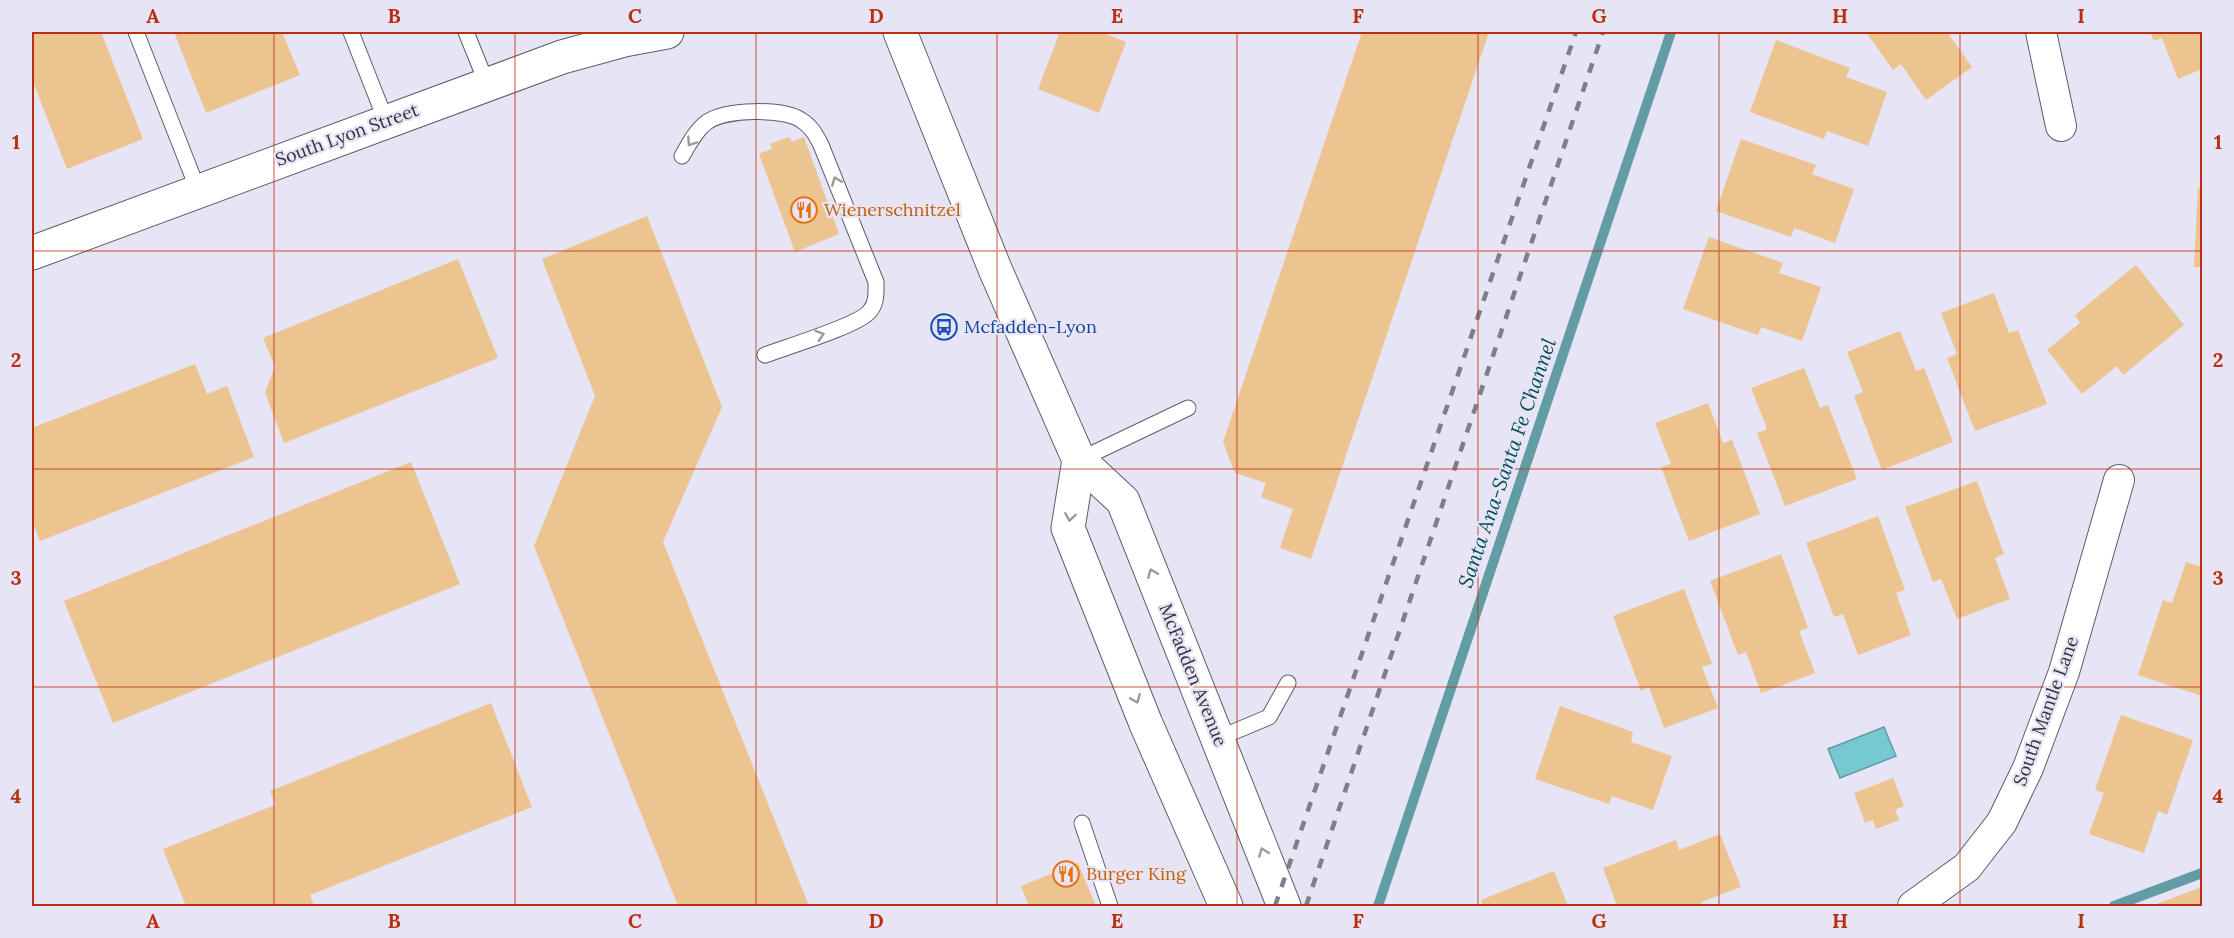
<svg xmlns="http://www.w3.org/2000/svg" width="2234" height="938" viewBox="0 0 2234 938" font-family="Lora,serif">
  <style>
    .water { fill: #76c9d1; stroke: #629ca4; stroke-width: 1.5 }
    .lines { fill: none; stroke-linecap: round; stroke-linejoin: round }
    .stream { stroke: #629ca4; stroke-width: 10 }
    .building { fill: #ebc490 }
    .lane-casing { stroke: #5e5c6a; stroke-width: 17 }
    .street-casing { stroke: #5e5c6a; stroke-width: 32 }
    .secondary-casing { stroke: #5e5c6a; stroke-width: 35 }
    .lane { stroke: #fff; stroke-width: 15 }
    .street { stroke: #fff; stroke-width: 30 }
    .secondary { stroke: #fff; stroke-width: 33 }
    .rail { stroke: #807e8a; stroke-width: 4.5; stroke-dasharray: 10 10; stroke-linecap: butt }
    .oneway { stroke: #9a999c }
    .grid { fill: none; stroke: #ba2f0f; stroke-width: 1.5; stroke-opacity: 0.55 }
    .labels { text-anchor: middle; stroke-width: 4.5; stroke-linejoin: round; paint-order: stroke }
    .street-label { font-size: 18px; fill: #34333a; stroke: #e7e4f6 }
    .food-label { font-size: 18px; fill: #c56008; stroke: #e7e4f6; text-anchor: start }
    .transit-label { font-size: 18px; fill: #164399; stroke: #e7e4f6; text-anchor: start }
    .water-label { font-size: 20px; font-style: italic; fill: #004e54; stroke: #e7e4f6 }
    .neatline { fill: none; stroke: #ba2f0f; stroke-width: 2 }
    .grid-label { font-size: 20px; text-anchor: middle; font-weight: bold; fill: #ba2f0f }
  </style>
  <rect width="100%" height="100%" fill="#e7e4f6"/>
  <polygon class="water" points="1884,727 1896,756 1840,778 1828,749"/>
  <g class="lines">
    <g class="stream">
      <polyline points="1378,906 1671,32"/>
      <polyline points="2114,906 2202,873"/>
    </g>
  </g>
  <g class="building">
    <polygon points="32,32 101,32 143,139 67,169 32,79"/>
    <polygon points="174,32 282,32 300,75 206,113"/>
    <polygon points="1060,32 1100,32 1126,42 1099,113 1038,89"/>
    <polygon points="1362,32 1489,32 1311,559 1280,548 1293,509 1261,497 1266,483 1235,473 1223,442"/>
    <polygon points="1866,32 1947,32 1972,67 1926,100 1901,64 1893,70"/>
    <polygon points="2150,32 2202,32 2202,69 2178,79 2162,38 2154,41"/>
    <polygon points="1776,40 1850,68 1846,77 1887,92 1868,146 1827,131 1824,139 1750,112"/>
    <polygon points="789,137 792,142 804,137 839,234 795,252 759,154 772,149 770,144"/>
    <polygon points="1741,139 1816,165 1812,174 1854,189 1835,243 1794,228 1791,237 1716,211"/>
    <polygon points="2198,188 2202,188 2202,267 2194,267"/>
    <polygon points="647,216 722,407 663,542 809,906 678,906 534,546 595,396 542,259"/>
    <polygon points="1709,237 1783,263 1779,273 1821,287 1802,341 1761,327 1758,335 1683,309"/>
    <polygon points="458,259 498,358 284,443 265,393 275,366 263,338"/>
    <polygon points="2136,265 2184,325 2123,375 2117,366 2082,394 2047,350 2080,323 2075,315"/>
    <polygon points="1994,293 2009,333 2018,330 2047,404 1975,431 1947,358 1957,354 1941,313"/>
    <polygon points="1900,331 1916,371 1924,368 1953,442 1882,470 1854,396 1863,392 1847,352"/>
    <polygon points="195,364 207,394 227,386 254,457 40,541 32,520 32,428"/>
    <polygon points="1804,368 1820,408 1828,405 1857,479 1785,506 1757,433 1767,429 1751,388"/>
    <polygon points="1708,403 1723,443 1732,440 1760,514 1689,541 1661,467 1671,464 1655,423"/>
    <polygon points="411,462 460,584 113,723 64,601"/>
    <polygon points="1977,481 2004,554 1995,558 2010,599 1957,619 1941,579 1933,582 1905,507"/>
    <polygon points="1878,516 1905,590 1896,593 1911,635 1858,655 1843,614 1834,617 1806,543"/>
    <polygon points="1781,554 1808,628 1799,631 1815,673 1761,693 1746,652 1738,655 1710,581"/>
    <polygon points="2186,562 2202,567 2202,696 2138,675 2163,600 2172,603"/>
    <polygon points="1684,589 1712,664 1702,667 1718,708 1664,728 1649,687 1641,691 1613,616"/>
    <polygon points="491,703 532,807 310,895 314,906 186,906 163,849 275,805 270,791"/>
    <polygon points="1560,706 1633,732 1631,742 1672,756 1653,810 1612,796 1609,804 1535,779"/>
    <polygon points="2121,715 2193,740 2167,815 2158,811 2144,853 2089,834 2104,793 2095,790"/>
    <polygon points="1893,778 1904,806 1895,810 1899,820 1876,829 1873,820 1865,823 1854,793"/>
    <polygon points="1720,834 1741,887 1701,902 1702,906 1617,906 1603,868 1676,840 1679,850"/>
    <polygon points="1078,863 1096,906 1029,906 1021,886"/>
    <polygon points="1554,871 1568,906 1483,906 1481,900"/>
    <polygon points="2202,887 2202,906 2151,906"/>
  </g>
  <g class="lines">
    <g class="lane-casing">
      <g id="lane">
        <polyline points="136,32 198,190"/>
        <polyline points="351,32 386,121"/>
        <polyline points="466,32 487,84"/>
        <path d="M682 156C689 144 696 130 707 122 726 109 782 108 801 120 811 126 816 135 821 145L876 282C876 292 877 304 869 312 857 326 786 347 765 355"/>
        <polyline points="1079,460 1188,408"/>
        <polyline points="1219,738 1269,717 1288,683"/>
        <polyline points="1082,823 1110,906"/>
      </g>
    </g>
    <g class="street-casing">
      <g id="street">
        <polyline points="2041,32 2061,126"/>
        <polyline points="1913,906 1967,867 2002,822 2028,768 2064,672 2119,480"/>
      </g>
    </g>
    <g class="secondary-casing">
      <g id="secondary">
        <polyline points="900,32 995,269 1079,460 1123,501 1284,906"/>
        <polyline points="32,253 562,57 624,40 667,32"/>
        <polyline points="1079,460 1068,528 1146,724 1226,906"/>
      </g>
    </g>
    <use href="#lane" class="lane"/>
    <use href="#street" class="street"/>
    <use href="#secondary" class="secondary"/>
    <g class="rail">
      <polyline points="1275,906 1576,32"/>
      <polyline points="1306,906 1603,32"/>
    </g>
  </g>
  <defs><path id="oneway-chevron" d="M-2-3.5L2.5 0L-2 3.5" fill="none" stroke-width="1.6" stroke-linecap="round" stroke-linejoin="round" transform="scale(1.5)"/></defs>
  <g class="oneway">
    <use href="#oneway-chevron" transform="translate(691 142) rotate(124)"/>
    <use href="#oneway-chevron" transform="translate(836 181) rotate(-112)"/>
    <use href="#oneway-chevron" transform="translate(820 335) rotate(-18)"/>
    <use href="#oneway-chevron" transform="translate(1070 517) rotate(99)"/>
    <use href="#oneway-chevron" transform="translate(1152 573) rotate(-112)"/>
    <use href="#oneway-chevron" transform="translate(1136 699) rotate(68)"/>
    <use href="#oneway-chevron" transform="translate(1263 852) rotate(-111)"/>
  </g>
  <path class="grid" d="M274 32V906M515 32V906M756 32V906M997 32V906M1237 32V906M1478 32V906M1719 32V906M1960 32V906M32 251H2202M32 469H2202M32 687H2202"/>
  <defs>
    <g id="restaurant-ring" transform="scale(1.35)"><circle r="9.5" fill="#e7e4f6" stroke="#e8710a" stroke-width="1.5"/><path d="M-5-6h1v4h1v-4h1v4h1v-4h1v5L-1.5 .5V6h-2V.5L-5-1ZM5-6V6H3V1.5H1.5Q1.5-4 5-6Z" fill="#e8710a"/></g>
    <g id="bus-ring" transform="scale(1.35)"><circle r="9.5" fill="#e7e4f6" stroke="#1a4fb4" stroke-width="1.5"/><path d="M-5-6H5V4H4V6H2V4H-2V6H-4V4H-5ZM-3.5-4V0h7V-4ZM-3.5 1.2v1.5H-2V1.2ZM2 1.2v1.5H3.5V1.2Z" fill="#1a4fb4"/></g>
  </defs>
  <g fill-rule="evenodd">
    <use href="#restaurant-ring" x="804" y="210"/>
    <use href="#bus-ring" x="944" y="327"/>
    <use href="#restaurant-ring" x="1066" y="874"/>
  </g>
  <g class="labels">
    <g class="street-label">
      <text transform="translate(347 135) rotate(-20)" y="6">South Lyon Street</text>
      <text transform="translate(1193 675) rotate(68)" y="6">McFadden Avenue</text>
      <text transform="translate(2046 711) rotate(-70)" y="6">South Mantle Lane</text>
    </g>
    <g class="food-label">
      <text x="824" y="216">Wienerschnitzel</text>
      <text x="1086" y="880">Burger King</text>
    </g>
    <g class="transit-label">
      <text x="964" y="333">Mcfadden-Lyon</text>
    </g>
    <g class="water-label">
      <text transform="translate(1507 463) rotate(-71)" y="7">Santa Ana-Santa Fe Channel</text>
    </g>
  </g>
  <rect width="2234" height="938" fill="none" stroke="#e7e4f6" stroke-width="66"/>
  <rect x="33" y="33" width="2168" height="872" class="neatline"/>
  <g class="grid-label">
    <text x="153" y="23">A</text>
    <text x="394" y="23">B</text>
    <text x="635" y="23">C</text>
    <text x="876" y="23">D</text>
    <text x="1117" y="23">E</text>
    <text x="1358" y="23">F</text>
    <text x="1599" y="23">G</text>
    <text x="1840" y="23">H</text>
    <text x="2081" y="23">I</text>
    <text x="16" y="149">1</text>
    <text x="2218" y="149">1</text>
    <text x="16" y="367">2</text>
    <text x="2218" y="367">2</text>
    <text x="16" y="585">3</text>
    <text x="2218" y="585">3</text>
    <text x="16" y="803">4</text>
    <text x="2218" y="803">4</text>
    <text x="153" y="928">A</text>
    <text x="394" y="928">B</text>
    <text x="635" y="928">C</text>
    <text x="876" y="928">D</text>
    <text x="1117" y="928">E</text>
    <text x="1358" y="928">F</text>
    <text x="1599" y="928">G</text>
    <text x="1840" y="928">H</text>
    <text x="2081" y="928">I</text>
  </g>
</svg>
